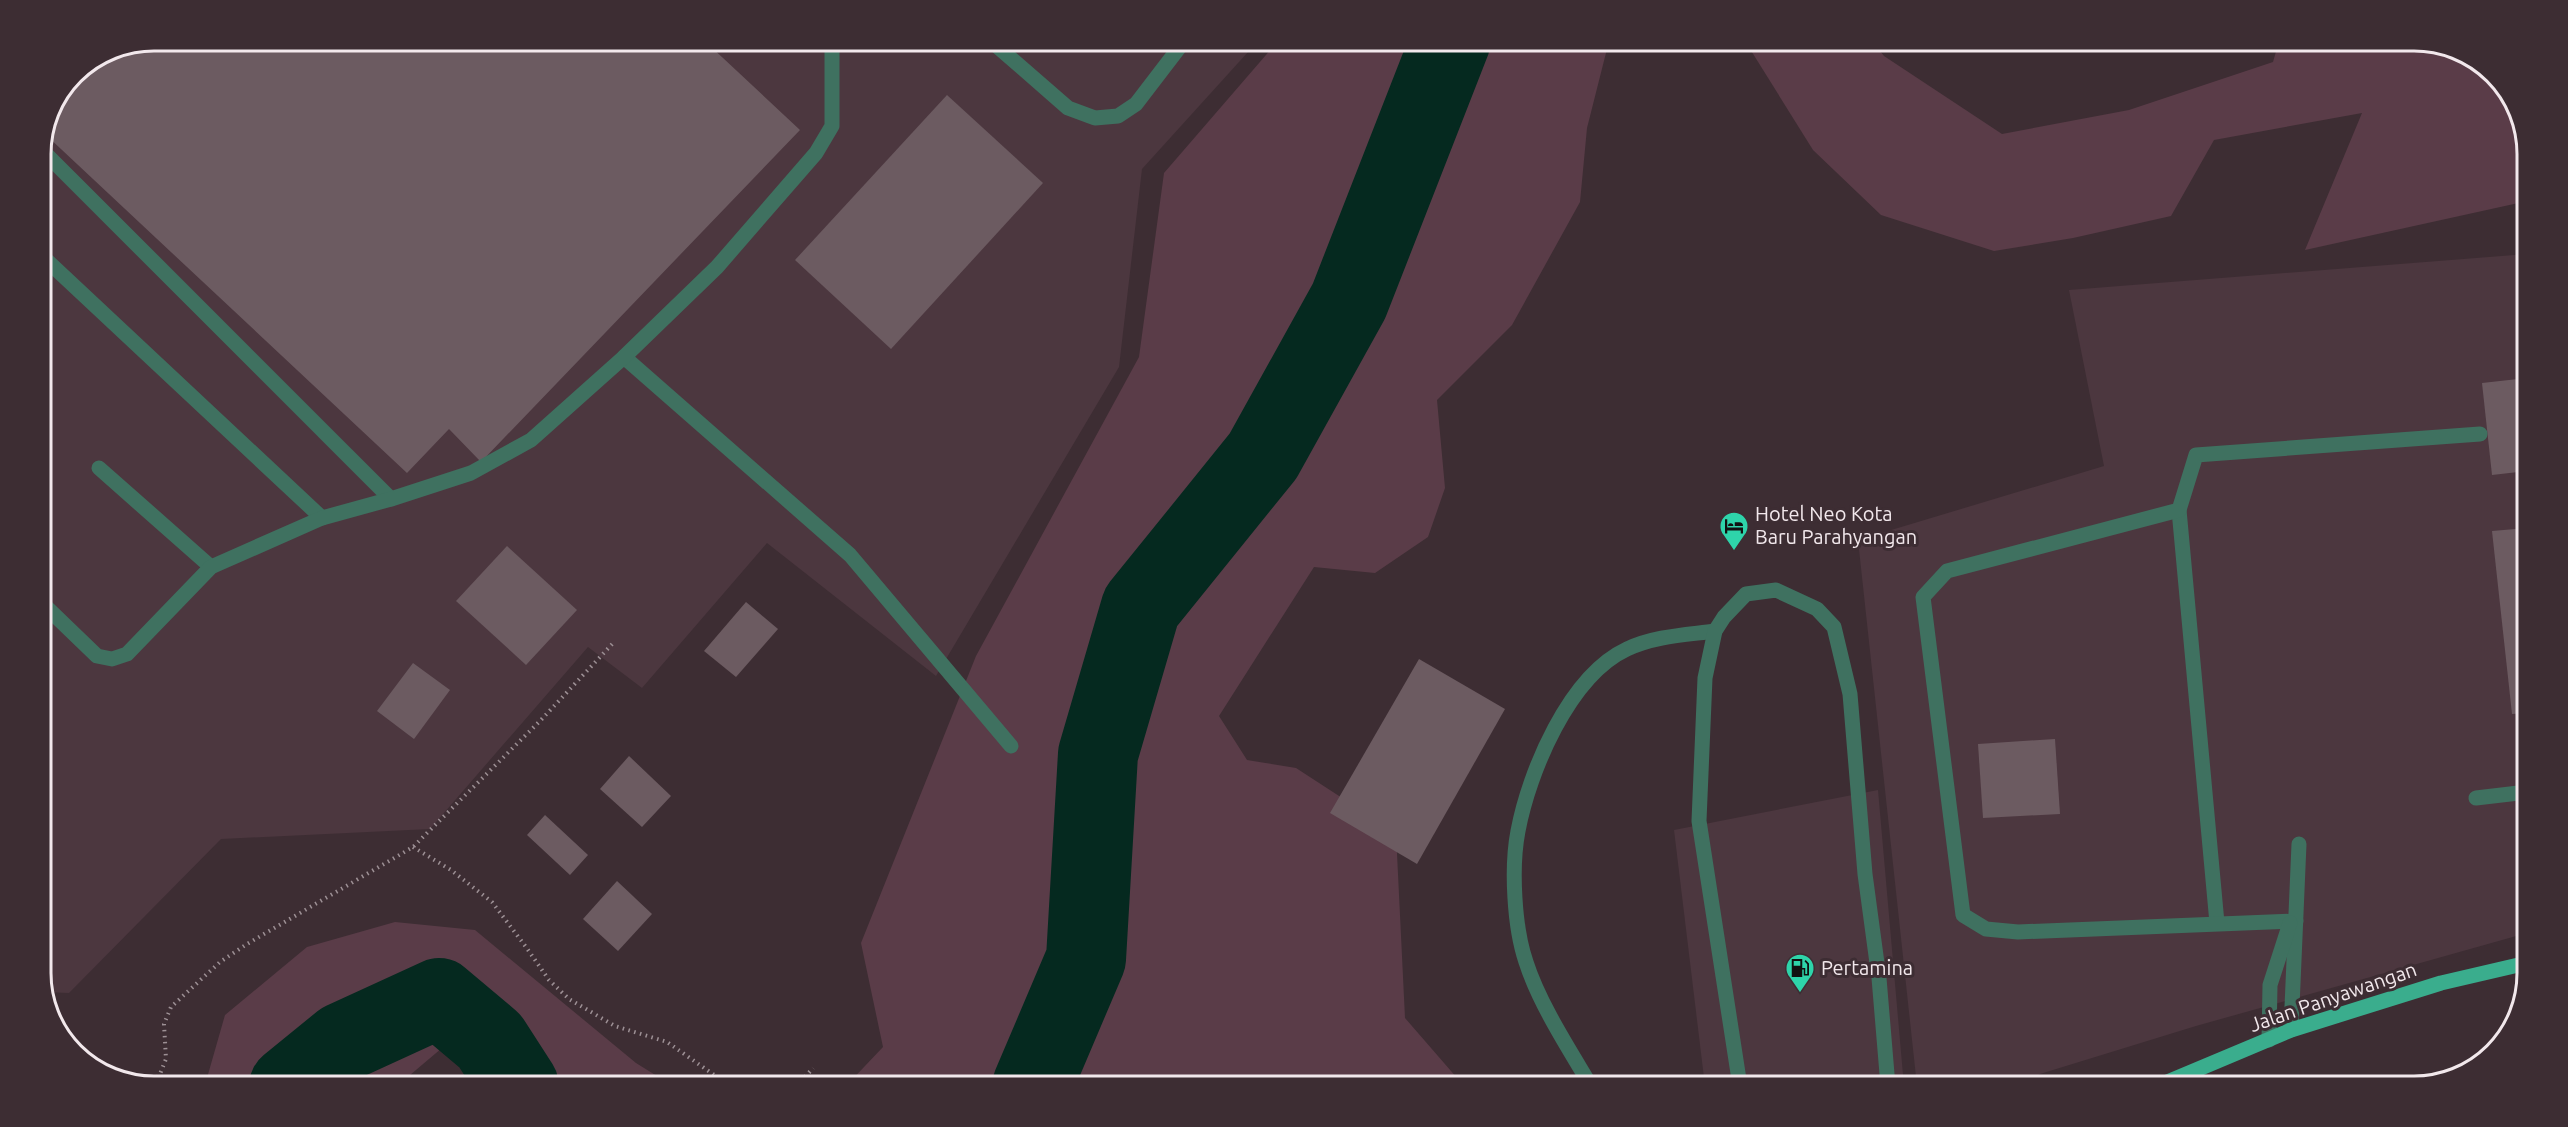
<svg xmlns="http://www.w3.org/2000/svg" width="2568" height="1127" viewBox="0 0 2568 1127" font-family="Ubuntu,sans-serif">
  <style>
    .built { fill: #4c373f }
    .green { fill: #5a3c48 }
    .lines { fill: none; stroke-linecap: round; stroke-linejoin: round }
    .river { stroke: #05291f; stroke-width: 80 }
    .building { fill: #6c5b61 }
    .path { stroke: #9d9095; stroke-width: 4; stroke-dasharray: 1.5 4.5; stroke-linecap: butt }
    .minor { stroke: #3f7160; stroke-width: 15 }
    .major { stroke: #3aad8d; stroke-width: 15 }
    .labels { text-anchor: middle; stroke-width: 6; stroke-linejoin: round; paint-order: stroke }
    .poi-label { font-size: 20px; fill: #f2e8ec; stroke: #3d2d33; text-anchor: start }
    .street-label { font-size: 20px; fill: #f2e8ec; stroke: #3d2d33 }
    .rim { fill: none; stroke: #f2e8ec; stroke-width: 3 }
  </style>
  <rect width="100%" height="100%" fill="#3d2d33"/>
  <g class="built">
    <polygon points="154,41 1258,41 1142,169 1119,367 936,676 767,543 642,688 588,647 430,829 221,839 69,993 45,992 41,981 41,146 74,73 111,49"/>
    <polygon points="2527,254 2527,933 2196,1026 2040,1074 2017,1086 1917,1086 1858,540 2104,466 2069,290"/>
    <polygon points="1878,790 1904,1086 1705,1086 1674,830"/>
  </g>
  <g class="green">
    <polygon points="2414,40 2457,49 2508,90 2527,146 2527,196 2523,202 2305,250 2362,113 2214,140 2171,216 2073,238 1994,251 1881,215 1813,150 1745,41 1872,41 1884,56 2002,134 2129,110 2273,62 2279,41"/>
    <polygon points="1278,41 1609,41 1587,128 1580,202 1512,325 1437,400 1445,488 1428,537 1375,573 1314,567 1219,716 1247,760 1296,768 1396,833 1405,1018 1464,1086 846,1086 883,1047 861,943 976,656 1139,357 1164,173"/>
    <polygon points="395,922 475,930 636,1063 673,1086 489,1086 488,1074 442,1048 397,1086 215,1086 207,1078 225,1015 307,947"/>
  </g>
  <g class="lines">
    <g class="river">
      <polyline points="289,1086 343,1042 439,998 490,1041 519,1086"/>
      <polyline points="1032,1086 1086,959 1098,754 1141,607 1263,456 1349,301 1451,40"/>
    </g>
  </g>
  <g class="building">
    <polygon points="154,40 712,40 708,44 800,130 481,462 449,429 407,473 46,135 74,73 111,49"/>
    <polygon points="947,95 1043,183 891,349 795,260"/>
    <polygon points="2527,378 2527,471 2492,475 2482,383"/>
    <polygon points="2527,528 2527,713 2512,714 2492,531"/>
    <polygon points="507,546 577,610 526,665 456,601"/>
    <polygon points="746,602 778,629 736,677 704,651"/>
    <polygon points="1419,659 1505,709 1417,864 1330,813"/>
    <polygon points="413,663 450,690 414,739 377,711"/>
    <polygon points="2055,739 2060,814 1983,818 1978,744"/>
    <polygon points="629,756 671,796 642,827 600,789"/>
    <polygon points="545,815 588,855 570,875 527,835"/>
    <polygon points="617,881 652,914 618,951 583,919"/>
  </g>
  <g class="lines">
    <g class="path">
      <polyline points="413,847 451,870 492,902 526,947 549,980 569,999 615,1026 667,1042 730,1086"/>
      <polyline points="149,1086 160,1074 166,1059 164,1024 171,1007 220,962 247,944 413,847 541,720 615,641"/>
      <polyline points="797,1086 813,1068"/>
    </g>
    <g class="minor">
      <polyline points="990,40 1068,108 1095,118 1118,116 1136,104 1185,40"/>
      <polyline points="41,149 391,499"/>
      <polyline points="41,255 322,518"/>
      <polyline points="624,357 850,555 1011,746"/>
      <polyline points="99,468 211,567"/>
      <polyline points="2179,510 2217,923"/>
      <polyline points="41,602 97,656 112,659 127,654 211,567 322,518 391,499 471,473 531,440 624,357 717,267 816,153 832,126 832,40"/>
      <polyline points="2476,798 2527,792"/>
      <polyline points="2296,921 2018,932 1986,929 1963,915 1923,597 1947,571 2179,510 2196,455 2480,434"/>
      <polyline points="2291,1030 2299,844"/>
      <polyline points="2269,1040 2270,985 2290,923"/>
      <path d="M1591 1086C1569 1049 1539 1003 1526 962 1514 927 1511 867 1518 831 1529 772 1569 676 1627 649 1655 636 1685 635 1715 631"/>
      <polyline points="1740,1086 1699,821 1705,678 1715,631 1724,617 1746,594 1776,590 1817,609 1834,627 1850,694 1865,874 1879,978 1888,1086"/>
    </g>
    <polyline class="major" points="2158,1086 2291,1030 2441,983 2527,963"/>
  </g>
  <defs>
    <g id="hotel-pin" transform="scale(1.5)"><path d="M0 17L-7.5 6A9.5 9.5 0 1 1 7.5 6Z" fill="#2ed4aa" stroke="#3d2d33"/><path d="M-6-4.5h1.5V1H6V5H4.5V3h-9V5H-6ZM-4 0a1.8 1.8 0 1 1 3.6 0ZM.5 0V-2.5h3Q6-2.5 6 0Z" fill="#111"/></g>
    <g id="fuel-pin" transform="scale(1.5)"><path d="M0 17L-7.5 6A9.5 9.5 0 1 1 7.5 6Z" fill="#2ed4aa" stroke="#3d2d33"/><path d="M-5.5-6h7V0h2V4h1.3V-2.5L3-4.5l.8-.8L6-3V5H2.5V1h-1V6h-7ZM-4.2-4.7v3.2H.2V-4.7Z" fill="#111"/></g>
  </defs>
  <g fill-rule="evenodd">
    <use href="#hotel-pin" x="1734" y="526"/>
    <use href="#fuel-pin" x="1800" y="968"/>
  </g>
  <g class="labels">
    <g class="poi-label">
      <text x="1755" y="521">Hotel Neo Kota<tspan x="1755" dy="23">Baru Parahyangan</tspan></text>
      <text x="1821" y="975">Pertamina</text>
    </g>
    <g class="street-label">
      <text transform="translate(2333 997) rotate(-19)" y="7">Jalan Panyawangan</text>
    </g>
  </g>
  <path d="M0 0H2568V1127H0ZM154 51H2414A103 103 0 0 1 2517 154V973A103 103 0 0 1 2414 1076H154A103 103 0 0 1 51 973V154A103 103 0 0 1 154 51Z" fill="#3d2d33" fill-rule="evenodd"/>
  <path class="rim" d="M154 51H2414A103 103 0 0 1 2517 154V973A103 103 0 0 1 2414 1076H154A103 103 0 0 1 51 973V154A103 103 0 0 1 154 51Z"/>
</svg>
